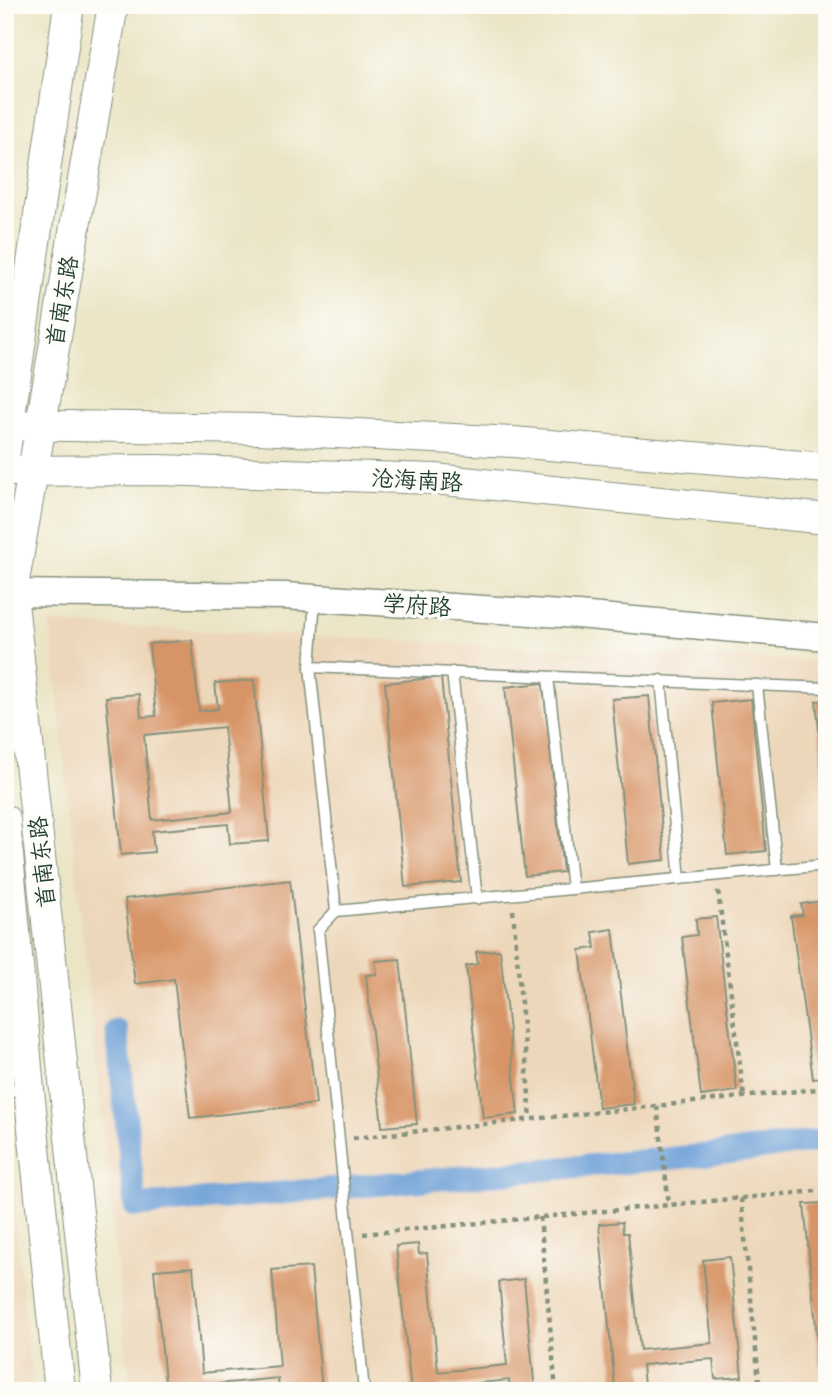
<svg xmlns="http://www.w3.org/2000/svg" width="832" height="1396" viewBox="0 0 832 1396" font-family="Sriracha,'LXGW WenKai TC',sans-serif">
  <style>
    .built { fill: #edd7ba }
    .lines { fill: none; stroke-linecap: round; stroke-linejoin: round }
    .canal { stroke: #6a9ed6; stroke-width: 23 }
    .building { fill: #d79466; fill-rule: evenodd }
    .service-casing { stroke: #85917d; stroke-width: 13 }
    .tertiary-casing { stroke: #85917d; stroke-width: 29 }
    .secondary-casing { stroke: #85917d; stroke-width: 32 }
    .path { stroke: #85917d; stroke-width: 4.5; stroke-dasharray: 5 5; stroke-linecap: butt }
    .service { stroke: #fff; stroke-width: 10 }
    .tertiary { stroke: #fff; stroke-width: 26 }
    .secondary { stroke: #fff; stroke-width: 30 }
    .labels { text-anchor: middle; stroke-width: 7; stroke-linejoin: round; paint-order: stroke }
    .street-label { font-size: 23px; fill: #1f3d34; stroke: #fdfcf7 }
  </style>
  <rect width="100%" height="100%" fill="#fdfcf7"/>
  <filter id="ink" filterUnits="userSpaceOnUse"><feTurbulence type="fractalNoise" baseFrequency=".0143" numOctaves="2"/><feDisplacementMap in="SourceGraphic" scale="14" xChannelSelector="R" yChannelSelector="G"/><feConvolveMatrix kernelMatrix="1 2 1 2 8 2 1 2 1" color-interpolation-filters="sRGB"/></filter>
  <filter id="wash" filterUnits="userSpaceOnUse"><feTurbulence type="fractalNoise" baseFrequency=".00686" numOctaves="4" result="noise"/><feDisplacementMap in="SourceGraphic" scale="28" xChannelSelector="R" yChannelSelector="G"/><feGaussianBlur stdDeviation="1.57" result="paint"/><feColorMatrix in="noise" values="0 0 0 0 0 0 0 0 0 0 0 0 0 0 0 0 0 1.4 0 .05"/><feComposite in="paint" operator="in"/></filter>
  <g filter="url(#wash)">
    <rect width="100%" height="100%" fill="#ebe5c6"/>
    <g class="built">
      <polygon points="50,623 827,662 827,1391 130,1391"/>
      <polygon points="5,1106 32,1391 5,1391"/>
    </g>
    <g class="lines">
      <polyline class="canal" points="117,1031 135,1206 708,1155 827,1140"/>
    </g>
    <g id="blocks">
      <g class="building">
        <path d="M192 640 199 711 218 709 215 683 254 680 269 841 230 844 228 824 152 831 154 852 121 855 106 697 139 694 141 717 156 716 149 644ZM224 727 232 812 152 820 144 735Z"/>
        <polygon points="441,677 461,882 405,887 385,683"/>
        <polygon points="543,683 563,872 525,876 505,687"/>
        <polygon points="649,696 665,860 628,864 612,699"/>
        <polygon points="751,699 766,851 727,855 712,703"/>
        <polygon points="827,700 827,788 825,788 816,701"/>
        <polygon points="290,880 316,1104 190,1118 174,979 135,984 125,899"/>
        <polygon points="822,901 827,939 827,1077 813,1079 791,916 803,915 801,904"/>
        <polygon points="716,917 737,1091 701,1096 682,937 697,935 696,919"/>
        <polygon points="613,929 634,1104 599,1108 580,950 595,948 593,932"/>
        <polygon points="500,950 518,1114 483,1118 466,966 478,964 476,952"/>
        <polygon points="400,959 417,1124 382,1127 366,975 377,974 375,961"/>
        <polygon points="824,1203 824,1212 827,1212 827,1366 820,1367 804,1204"/>
        <polygon points="622,1222 623,1233 628,1233 640,1350 712,1343 703,1260 730,1257 742,1377 715,1379 713,1359 642,1365 644,1385 615,1388 599,1224"/>
        <polygon points="418,1244 419,1254 427,1253 438,1372 507,1365 499,1282 524,1279 535,1391 510,1391 509,1380 440,1387 440,1391 411,1391 396,1246"/>
        <polygon points="193,1267 202,1373 280,1366 272,1270 311,1267 322,1391 279,1391 278,1378 207,1385 207,1391 166,1391 154,1270"/>
      </g>
    </g>
  </g>
  <g filter="url(#ink)">
    <use href="#blocks" fill-opacity="0" stroke="#85917d" stroke-width="2"/>
    <g class="lines">
      <g class="service-casing">
        <g id="service">
          <polyline points="315,598 310,667 336,911 827,865"/>
          <polyline points="310,667 827,688"/>
          <polyline points="452,672 477,899"/>
          <polyline points="548,677 572,889"/>
          <polyline points="661,680 680,879"/>
          <polyline points="757,685 777,870"/>
          <polyline points="336,911 318,930 364,1391"/>
          <polyline points="5,1091 27,1090"/>
        </g>
      </g>
      <g class="tertiary-casing">
        <polyline id="tertiary" points="5,593 285,596 577,615 827,637"/>
      </g>
      <g class="secondary-casing">
        <g id="secondary">
          <polyline points="5,425 258,429 513,442 827,468"/>
          <polyline points="5,451 69,5"/>
          <polyline points="5,471 159,470 435,479 827,519"/>
          <polyline points="5,820 29,1090 60,1391"/>
          <polyline points="97,1391 12,593 113,5"/>
        </g>
      </g>
      <g class="path">
        <polyline points="718,891 744,1097"/>
        <polyline points="513,910 531,1119"/>
        <polyline points="657,1106 669,1205"/>
        <polyline points="353,1138 827,1088"/>
        <polyline points="741,1198 760,1391"/>
        <polyline points="540,1217 556,1391"/>
        <polyline points="363,1234 827,1190"/>
      </g>
      <use href="#service" class="service"/>
      <use href="#tertiary" class="tertiary"/>
      <use href="#secondary" class="secondary"/>
    </g>
  </g>
  <g class="labels">
    <g class="street-label">
      <text transform="translate(62 301) rotate(-80)" y="8">首南东路</text>
      <text transform="translate(417 480) rotate(3)" y="8">沧海南路</text>
      <text transform="translate(417 605) rotate(4)" y="8">学府路</text>
      <text transform="translate(42 862) rotate(-96)" y="8">首南东路</text>
    </g>
  </g>
  <rect width="832" height="1396" fill="none" stroke="#fdfcf7" stroke-width="28"/>
</svg>
